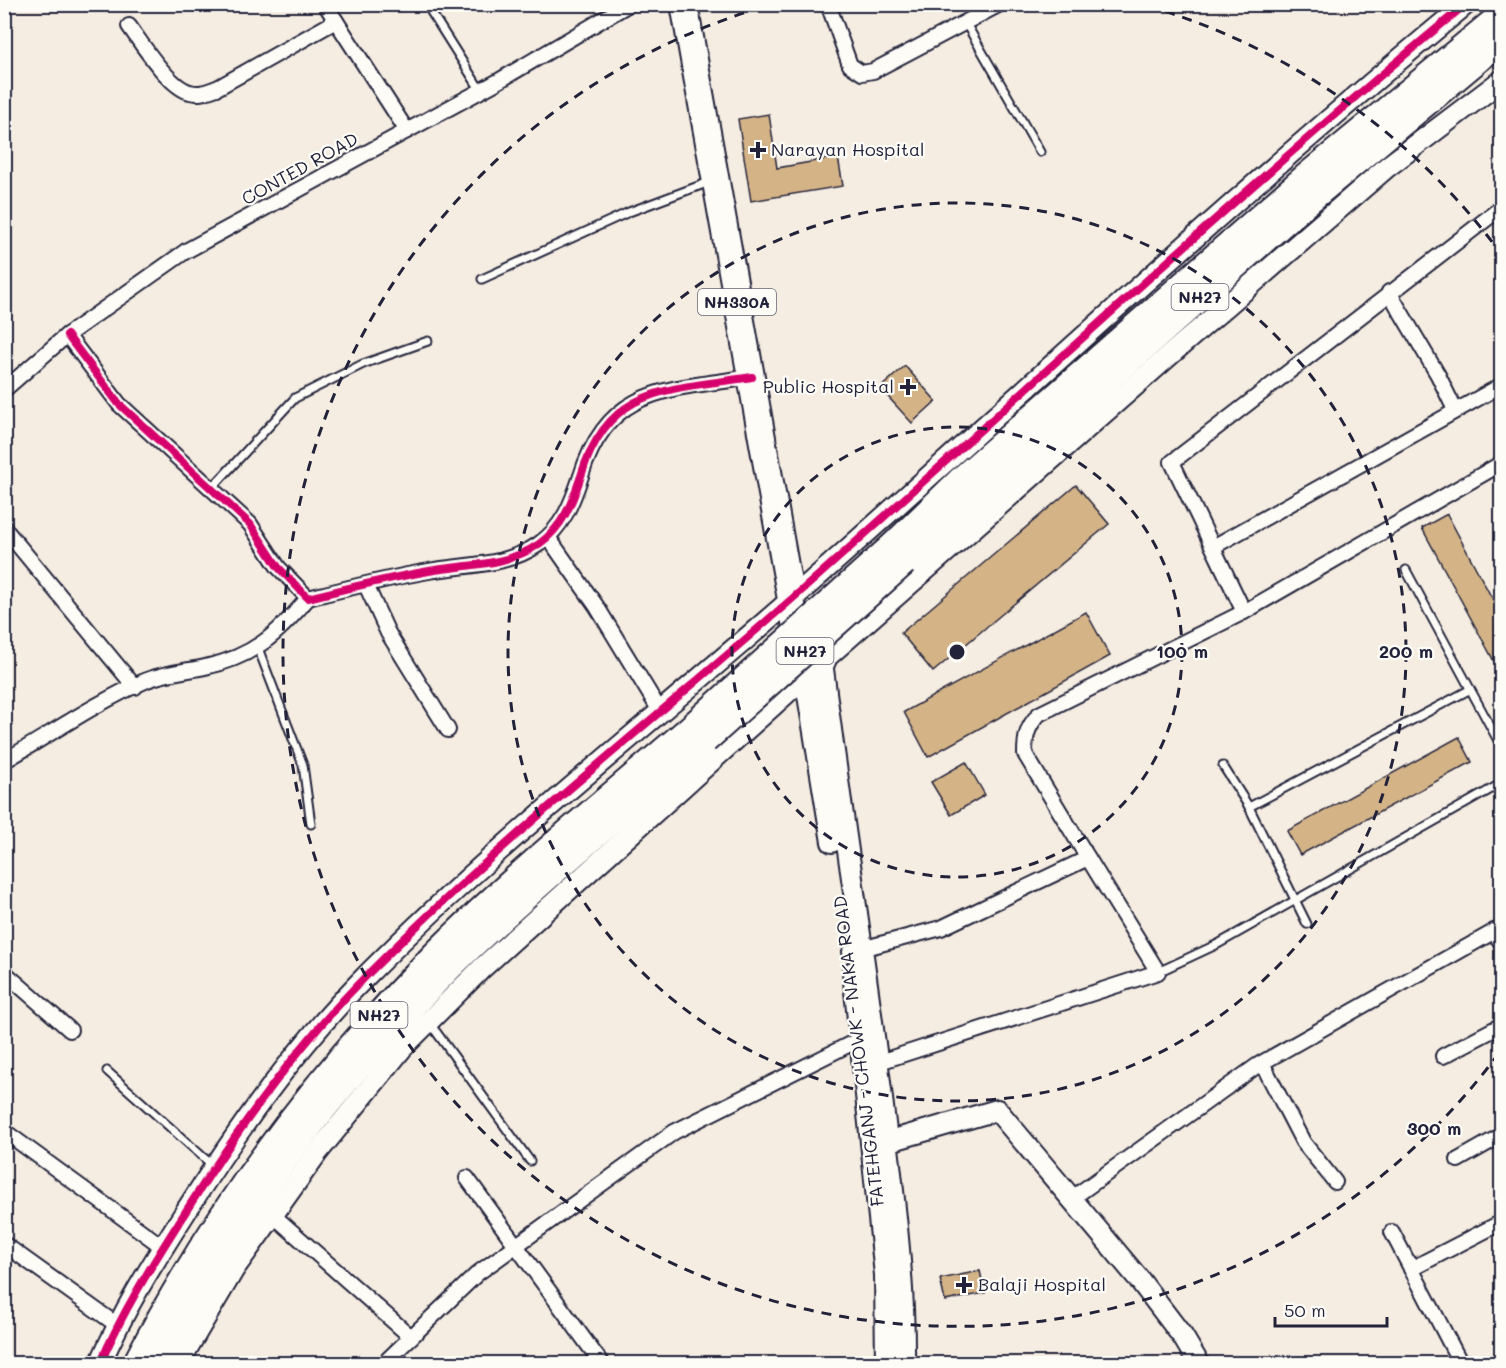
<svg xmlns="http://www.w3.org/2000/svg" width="1506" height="1368" viewBox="0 0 1506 1368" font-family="Mali,sans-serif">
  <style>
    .building { fill: #d4b387; stroke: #22223b; stroke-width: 1.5 }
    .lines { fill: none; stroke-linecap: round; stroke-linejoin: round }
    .lane-casing { stroke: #22223b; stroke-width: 11 }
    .street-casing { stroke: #22223b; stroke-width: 18 }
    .secondary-casing { stroke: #22223b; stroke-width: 24 }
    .highway-casing { stroke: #22223b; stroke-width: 30 }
    .lane { stroke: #fdfcf7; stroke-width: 7 }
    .street { stroke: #fdfcf7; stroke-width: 14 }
    .secondary { stroke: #fdfcf7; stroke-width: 20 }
    .highway { stroke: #fdfcf7; stroke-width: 26 }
    .highway-bridge-casing { stroke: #22223b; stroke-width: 30; stroke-linecap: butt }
    .highway-bridge { stroke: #fdfcf7; stroke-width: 26 }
    .cycleway-casing { stroke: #fdfcf7; stroke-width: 11 }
    .cycleway { stroke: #d6006c; stroke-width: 8 }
    .ring { fill: none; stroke: #22223b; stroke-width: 3; stroke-dasharray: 10 8 }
    .poi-dot { fill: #22223b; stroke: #fdfcf7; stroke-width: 2 }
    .labels { text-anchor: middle; stroke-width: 4.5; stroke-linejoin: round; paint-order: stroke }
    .shield { fill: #fdfcf7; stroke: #646373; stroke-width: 1.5 }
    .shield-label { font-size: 16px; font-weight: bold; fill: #22223b }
    .poi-label { font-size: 18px; fill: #22223b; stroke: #fdfcf7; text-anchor: start }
    .street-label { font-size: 18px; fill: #22223b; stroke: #fdfcf7 }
    .centre { fill: #22223b; stroke: #fdfcf7; stroke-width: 3 }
    .ring-label { font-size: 18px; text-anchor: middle; font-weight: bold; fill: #22223b; stroke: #fdfcf7; stroke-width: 4.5; stroke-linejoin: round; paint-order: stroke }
  </style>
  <rect width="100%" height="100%" fill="#f5ede1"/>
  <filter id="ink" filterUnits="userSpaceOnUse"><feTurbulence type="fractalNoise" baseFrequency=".0167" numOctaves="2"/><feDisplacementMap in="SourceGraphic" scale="12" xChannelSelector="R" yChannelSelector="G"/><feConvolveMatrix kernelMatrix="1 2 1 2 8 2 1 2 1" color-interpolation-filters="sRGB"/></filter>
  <g filter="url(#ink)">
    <g class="building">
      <polygon points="769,114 777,168 838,157 843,186 751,201 738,119"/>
      <polygon points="905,366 936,401 912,423 880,388"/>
      <polygon points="1076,485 1109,524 933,672 901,633"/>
      <polygon points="1447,514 1502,617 1502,676 1422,528"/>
      <polygon points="1086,612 1110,656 928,757 904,712"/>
      <polygon points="1459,737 1472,762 1300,855 1287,831"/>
      <polygon points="966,762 985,795 951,815 931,782"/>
      <polygon points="980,1271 985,1293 945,1301 940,1279"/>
    </g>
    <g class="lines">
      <g class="lane-casing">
        <g id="lane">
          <polyline points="426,4 481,91"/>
          <polyline points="965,22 1040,152"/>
          <polyline points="482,279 629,212 712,181"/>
          <polyline points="212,488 295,398 363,364 428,341"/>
          <polyline points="1406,570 1502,748"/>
          <polyline points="258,648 303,765 311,824"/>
          <polyline points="1223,766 1249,807 1307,924"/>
          <polyline points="1249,807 1469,690"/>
          <polyline points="1158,972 1218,944 1502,783"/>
          <polyline points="429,1022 530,1161"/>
          <polyline points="107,1071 212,1165"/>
        </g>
      </g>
      <g class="street-casing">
        <g id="street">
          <polyline points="325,4 407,131"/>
          <polyline points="828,4 850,65 862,73 873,71 1000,4"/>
          <path d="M129 26C142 44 169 87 190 92 200 95 208 91 217 88L336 21"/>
          <polyline points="1389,292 1438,375 1455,410"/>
          <path d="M67 335 119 404 250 524 278 567 308 598C348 588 388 578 429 571 466 564 506 567 539 544 563 527 572 503 581 476 609 384 671 390 752 377"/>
          <polyline points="4,390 67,335 186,251 495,83 629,4"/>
          <polyline points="4,528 135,687"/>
          <polyline points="548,537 597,607 660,711"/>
          <polyline points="1213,547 1502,385"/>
          <polyline points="366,585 388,633 448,730"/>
          <polyline points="1244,612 1172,462 1502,207"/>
          <path d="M4 761C51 734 97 702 147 680 165 673 187 671 205 667 253 657 278 634 308 598"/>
          <path d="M1088 858 1025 754C1025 737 1027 727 1039 714L1244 612 1502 463"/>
          <polyline points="1494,931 1502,944"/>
          <polyline points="850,952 941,928 1088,858 1158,972 870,1065"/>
          <polyline points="4,972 70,1030"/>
          <polyline points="1443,1056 1502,1025"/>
          <polyline points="1262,1063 1303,1142 1335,1182"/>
          <polyline points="4,1131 163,1247"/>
          <polyline points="1458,1160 1502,1135"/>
          <polyline points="467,1178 602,1364"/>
          <polyline points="1071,1199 1258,1065 1502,927"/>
          <polyline points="273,1215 411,1337"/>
          <polyline points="1392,1232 1461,1364"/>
          <polyline points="4,1244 117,1325"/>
          <polyline points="1411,1269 1502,1222"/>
          <polyline points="383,1364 478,1273 674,1132 860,1039"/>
        </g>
      </g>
      <g class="secondary-casing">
        <g id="secondary">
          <path d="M822 661C841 813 866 963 884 1115 894 1197 905 1281 904 1364"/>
          <polyline points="805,677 832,842"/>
          <polyline points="853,972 885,1275 886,1364"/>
          <polyline points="876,1145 997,1110 1138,1278 1183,1337 1199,1364"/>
          <path d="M100 1364C122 1313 151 1266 181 1219 236 1132 297 1045 370 972 505 836 657 718 801 591 1022 395 1238 192 1466 4"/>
          <polyline points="178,1364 234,1269 317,1153 403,1047 482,968 822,661 1172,353 1387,167 1502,80"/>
        </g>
      </g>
      <g class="highway-casing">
        <g id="highway">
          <polyline points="684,4 805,677"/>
          <polyline points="893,546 962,479 1306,177 1502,15"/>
          <polyline points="904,562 1295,212 1502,39"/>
          <polyline points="814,621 822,661"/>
          <path d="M136 1364C214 1212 316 1077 435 955 516 874 606 801 693 726"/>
          <path d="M159 1364C209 1274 261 1185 326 1105 371 1050 419 996 470 947 546 875 627 808 705 740"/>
        </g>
      </g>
      <use href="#lane" class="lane"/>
      <use href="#street" class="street"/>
      <use href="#secondary" class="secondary"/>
      <use href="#highway" class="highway"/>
      <g class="highway-bridge-casing">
        <g id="highway-bridge">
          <polyline points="693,726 893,546"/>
          <polyline points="705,740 904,562"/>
        </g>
      </g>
      <use href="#highway-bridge" class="highway-bridge"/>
      <g class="cycleway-casing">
        <g id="cycleway">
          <path d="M67 335 119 404 250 524 278 567 308 598C348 588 388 578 429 571 466 564 506 567 539 544 563 527 572 503 581 476 609 384 671 390 752 377"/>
          <path d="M100 1364C122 1313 151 1266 181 1219 236 1132 297 1045 370 972 505 836 657 718 801 591 1022 395 1238 192 1466 4"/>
        </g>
      </g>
      <use href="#cycleway" class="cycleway"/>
    </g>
  </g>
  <g class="ring">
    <circle cx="957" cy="652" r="225"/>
    <circle cx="957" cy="652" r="449"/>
    <path d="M1499 1053A674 674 0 1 1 766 6M1148 6A674 674 0 0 1 1499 251"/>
  </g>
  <g class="poi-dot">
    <path d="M755 141h6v6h6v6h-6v6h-6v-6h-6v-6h6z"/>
    <path d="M905 378h6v6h6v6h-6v6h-6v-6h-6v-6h6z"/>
    <path d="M961 1276h6v6h6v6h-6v6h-6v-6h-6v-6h6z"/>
  </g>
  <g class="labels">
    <g class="shield">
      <rect x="1171.5" y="284" width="57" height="26" rx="4.5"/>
      <rect x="698" y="289" width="78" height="26" rx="4.5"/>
      <rect x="776.5" y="638" width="57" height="26" rx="4.5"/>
      <rect x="350.5" y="1002" width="57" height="26" rx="4.5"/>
    </g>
    <g class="shield-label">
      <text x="1200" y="303">NH27</text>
      <text x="737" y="308">NH330A</text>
      <text x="805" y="657">NH27</text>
      <text x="379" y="1021">NH27</text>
    </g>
    <g class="poi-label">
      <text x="771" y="156">Narayan Hospital</text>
      <text x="894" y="393" text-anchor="end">Public Hospital</text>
      <text x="978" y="1291">Balaji Hospital</text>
    </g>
    <g class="street-label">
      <text transform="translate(300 169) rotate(-29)" y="6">CONTED ROAD</text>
      <text transform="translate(859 1051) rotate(-97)" y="6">FATEHGANJ - CHOWK - NAKA ROAD</text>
    </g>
  </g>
  <circle cx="957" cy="652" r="9" class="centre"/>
  <g class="ring-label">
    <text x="1182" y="658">100 m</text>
    <text x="1406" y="658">200 m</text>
    <text x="1434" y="1135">300 m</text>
  </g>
  <rect width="1506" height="1368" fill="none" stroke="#fdfcf7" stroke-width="24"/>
  <rect x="12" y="12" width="1482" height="1344" fill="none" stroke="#22223b" stroke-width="2" filter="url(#ink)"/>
  <path d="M1275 1317v9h112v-9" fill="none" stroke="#22223b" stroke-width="3"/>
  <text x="1284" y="1317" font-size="18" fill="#22223b" stroke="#fdfcf7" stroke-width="4.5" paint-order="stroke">50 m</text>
</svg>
